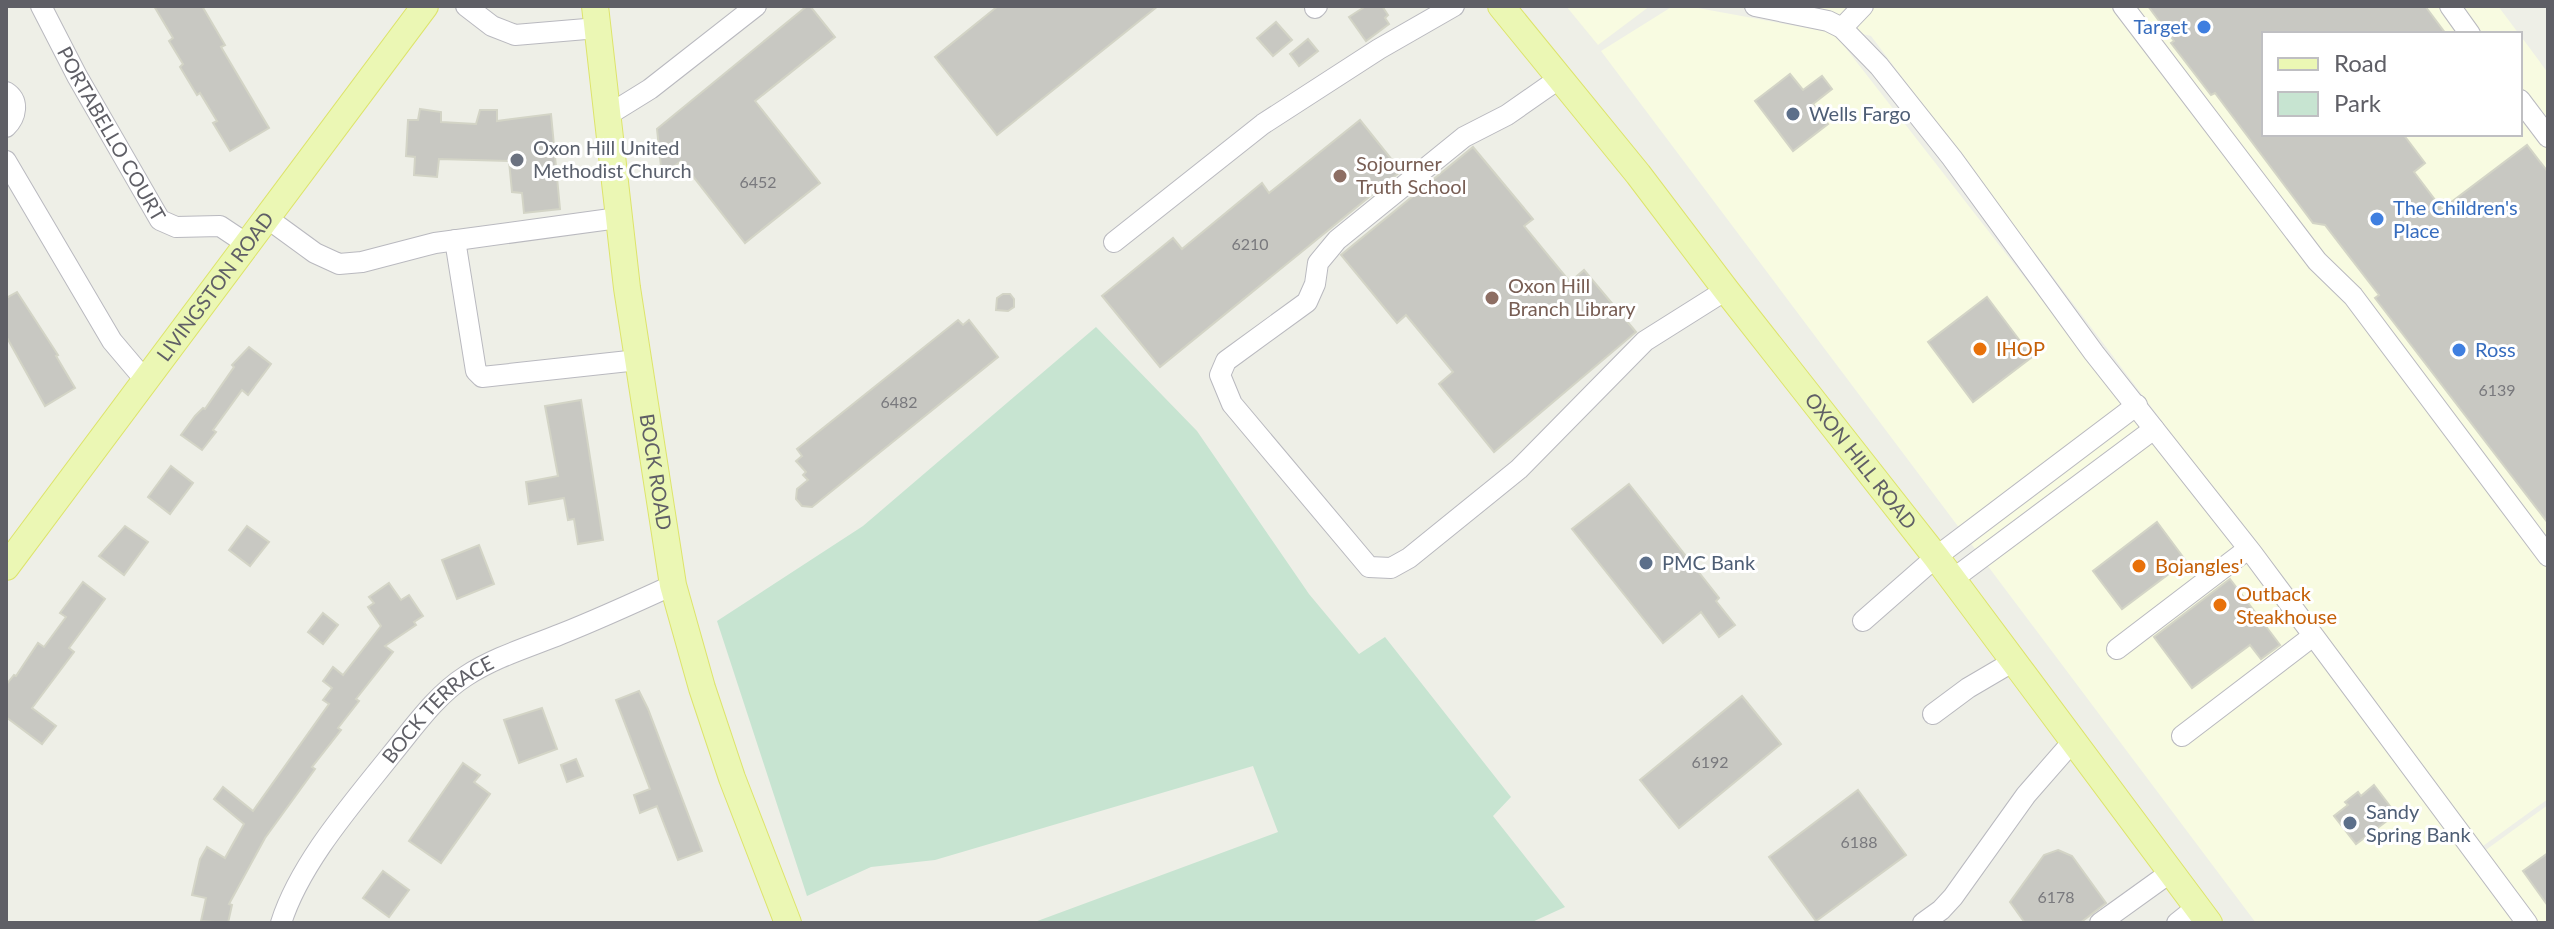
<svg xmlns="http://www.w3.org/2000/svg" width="2554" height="929" viewBox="0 0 2554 929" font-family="Lato,sans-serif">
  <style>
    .commercial { fill: #f8fbe1 }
    .green { fill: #c7e4d1 }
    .building { fill: #c8c8c2; stroke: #d3d4c6; stroke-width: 2 }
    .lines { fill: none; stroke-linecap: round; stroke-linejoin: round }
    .minor-casing { stroke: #b9b9bf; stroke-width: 22 }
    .major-casing { stroke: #dde46b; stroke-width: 28 }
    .minor { stroke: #fff; stroke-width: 20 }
    .major { stroke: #ebf7b4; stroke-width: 26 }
    .shop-dot { fill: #3f7fe0; stroke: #fff; stroke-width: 3 }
    .service-dot { fill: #5c6f8a; stroke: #fff; stroke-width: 3 }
    .worship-dot { fill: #6b7280; stroke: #fff; stroke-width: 3 }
    .education-dot { fill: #8d6e63; stroke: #fff; stroke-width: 3 }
    .food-dot { fill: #e8710a; stroke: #fff; stroke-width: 3 }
    .labels { text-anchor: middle; stroke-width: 6; stroke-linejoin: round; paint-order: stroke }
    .number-label { font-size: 16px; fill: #79797d }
    .shop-label { font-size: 20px; fill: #366cbe; stroke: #fff; text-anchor: start }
    .service-label { font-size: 20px; fill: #4e5e75; stroke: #fff; text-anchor: start }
    .street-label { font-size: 20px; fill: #5f5f66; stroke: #fff }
    .worship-label { font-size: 20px; fill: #5b616d; stroke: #fff; text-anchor: start }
    .education-label { font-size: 20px; fill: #785e54; stroke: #fff; text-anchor: start }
    .food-label { font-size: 20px; fill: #c56008; stroke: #fff; text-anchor: start }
  </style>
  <rect width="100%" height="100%" fill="#eeefe7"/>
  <g class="commercial">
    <polygon points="1566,6 1650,6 1598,45"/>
    <polygon points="1673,6 1687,6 1834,33 2205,509 2483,852 2548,805 2548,923 2256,923 1601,51"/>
    <polygon points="1745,6 2498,6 2519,34 2264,34 2264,134 2520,134 2520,35 2548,73 2548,799 2483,846 1871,36"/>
  </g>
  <polygon class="green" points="1096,327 1197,431 1309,594 1359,654 1385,637 1511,797 1493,816 1565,907 1530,923 1032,923 1278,832 1253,766 935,860 871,867 807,896 717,621 863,526"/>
  <g class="building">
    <polygon points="154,6 202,6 225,45 221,47 269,128 230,151 213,123 217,121 200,93 197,95 180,67 183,64 169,41 173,38"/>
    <polygon points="807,6 810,6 835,37 755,101 820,183 745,243 681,161 662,176 657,129"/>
    <polygon points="998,6 1158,6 997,135 935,57"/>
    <polygon points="1366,6 1382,6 1388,15 1385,18 1389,24 1366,41 1349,17"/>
    <polygon points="2148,6 2425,6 2446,34 2264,34 2264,134 2403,134 2425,163 2414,172 2442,209 2527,145 2548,172 2548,523 2375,298 2379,295 2325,225 2313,223 2215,93 2211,95 2171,43 2174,41"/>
    <polygon points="1276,22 1292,40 1273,56 1257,38"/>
    <polygon points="1308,39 1318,51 1299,66 1290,54"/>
    <polygon points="1790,74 1803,90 1822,76 1832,89 1813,104 1828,124 1793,151 1755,101"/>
    <polygon points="420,109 441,112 441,122 476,124 480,110 497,110 497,121 551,114 560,209 524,213 522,193 512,192 509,161 439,159 437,177 414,175 415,157 406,156 408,120 418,120"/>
    <polygon points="1360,120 1401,171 1160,367 1102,296 1173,238 1182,249 1262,183 1269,193"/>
    <polygon points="1473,147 1533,219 1524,226 1570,282 1584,270 1636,332 1494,452 1439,384 1453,372 1406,315 1397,323 1341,255"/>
    <polygon points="17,292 58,355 56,356 75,388 45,406 6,336 6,298"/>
    <polygon points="1003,294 1010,294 1014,299 1014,307 1008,311 996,310 997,298"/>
    <polygon points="1987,297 2032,357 1973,402 1928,342"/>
    <polygon points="958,320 963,325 969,320 998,357 812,507 802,506 796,499 797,489 808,480 803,475 806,472 796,461 802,456 797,449"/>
    <polygon points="249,347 271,364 248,395 242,390 213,430 216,432 202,450 181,435 195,416 203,408 205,409 234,367 232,365"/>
    <polygon points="581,400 603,540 578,544 574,519 568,520 564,498 529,504 526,482 558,476 545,406"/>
    <polygon points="171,466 193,483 170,514 148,497"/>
    <polygon points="1629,484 1719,598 1716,601 1735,625 1719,637 1701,612 1663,643 1572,529"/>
    <polygon points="2157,522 2186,561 2122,609 2093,571"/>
    <polygon points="125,526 148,542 124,575 99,556"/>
    <polygon points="247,526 269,542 250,566 229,550"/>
    <polygon points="479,545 494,584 457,599 442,560"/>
    <polygon points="2230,579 2280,645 2261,659 2250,645 2192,688 2154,637"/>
    <polygon points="83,582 105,599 69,648 74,652 32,708 56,726 42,744 6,717 6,685 14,675 16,676 38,643 44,647 66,617 60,613"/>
    <polygon points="389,583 401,600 409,595 423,616 414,622 416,625 385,646 393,652 356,699 359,701 338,728 341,730 312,767 315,769 265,838 229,904 232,905 228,923 201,921 206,898 192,895 200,859 207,847 225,858 244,824 214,799 223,787 253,811 329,704 323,700 332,688 323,681 333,667 343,675 381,626 368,607 374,603 369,597"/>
    <polygon points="323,613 338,625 323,644 308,632"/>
    <polygon points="639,691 648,709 702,851 678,860 657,806 640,813 634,795 650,789 616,700"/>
    <polygon points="1742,696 1781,744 1679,828 1640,780"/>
    <polygon points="542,708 557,749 519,763 504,720"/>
    <polygon points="576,759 583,776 567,782 561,765"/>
    <polygon points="463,763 480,775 474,782 490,794 441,863 409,841"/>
    <polygon points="2374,785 2396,814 2356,844 2334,816 2348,805 2345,802 2358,792 2361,796"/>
    <polygon points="1858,790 1906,855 1816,921 1769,857"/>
    <polygon points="2058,850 2072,856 2106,903 2080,923 2025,923 2010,902 2044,855"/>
    <polygon points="2548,853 2548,906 2523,871"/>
    <polygon points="383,871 409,890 389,917 363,898"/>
  </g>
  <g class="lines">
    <g class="minor-casing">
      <g id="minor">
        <path id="s1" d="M41 6 77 76 160 220 176 227 220 226 247 244"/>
        <polyline points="466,6 492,26 515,35 598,28"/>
        <polyline points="1755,6 1828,21 1842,28 1879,66 1952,158 2094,353 2252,553 2527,923"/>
        <polyline points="2123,6 2317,261 2353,296 2548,556"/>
        <polyline points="2450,6 2470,34"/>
        <polyline points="1315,8 1317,6"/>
        <polyline points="1842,28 1863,6"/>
        <polyline points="1560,78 1507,115 1464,137 1337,240 1318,263 1315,284 1307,302 1226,361 1220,375 1232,404 1369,567 1391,568 1409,558 1519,469 1645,341 1726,290"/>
        <path d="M6 92C20 101 16 117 6 127"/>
        <polyline points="2520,100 2548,137"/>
        <polyline points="608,115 650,89 756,6"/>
        <polyline points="6,161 112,341 145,380"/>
        <polyline points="267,218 315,253 339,264 362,262 435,243 618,218"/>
        <polyline points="455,240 476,371 482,377 638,360"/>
        <polyline points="1114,242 1263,124 1379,49 1454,6"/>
        <polyline points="1953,579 2154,429"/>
        <polyline points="1863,621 1936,557 2137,405"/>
        <polyline points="2117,649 2248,549"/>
        <polyline points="1933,714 1968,688 2014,661"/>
        <polyline points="2182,736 2313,636"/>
        <path id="s2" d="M281 923C300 863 352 804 391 755 414 727 436 695 466 676 495 657 529 647 561 634 599 619 636 602 673 585"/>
        <polyline points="1923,923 1941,910 1953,897 2026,795 2074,740"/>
        <polyline points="2100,923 2171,872"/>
        <polyline points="2177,923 2197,907"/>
      </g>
    </g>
    <g class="major-casing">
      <g id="major">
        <path id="s3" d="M595 6 627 288 673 585 702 688 732 778 788 923"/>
        <path id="s4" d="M1501 6 1638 174 1726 290 1936 557 2209 923"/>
        <path id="s5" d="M6 567 425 6"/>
      </g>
    </g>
    <use href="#minor" class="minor"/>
    <use href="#major" class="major"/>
  </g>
  <g class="shop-dot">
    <circle cx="2204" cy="27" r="8"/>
    <circle cx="2377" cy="219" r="8"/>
    <circle cx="2459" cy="350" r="8"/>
  </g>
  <g class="service-dot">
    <circle cx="1793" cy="114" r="8"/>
    <circle cx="1646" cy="563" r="8"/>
    <circle cx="2350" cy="823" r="8"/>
  </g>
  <circle class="worship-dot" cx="517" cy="160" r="8"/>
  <g class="education-dot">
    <circle cx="1340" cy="176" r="8"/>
    <circle cx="1492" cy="298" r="8"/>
  </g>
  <g class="food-dot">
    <circle cx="1980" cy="349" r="8"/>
    <circle cx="2139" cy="566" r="8"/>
    <circle cx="2220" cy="605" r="8"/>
  </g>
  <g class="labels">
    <g class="number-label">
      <text x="758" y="188">6452</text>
      <text x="1250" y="250">6210</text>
      <text x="2497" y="396">6139</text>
      <text x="899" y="408">6482</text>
      <text x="1710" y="768">6192</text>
      <text x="1859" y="848">6188</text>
      <text x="2056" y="903">6178</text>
    </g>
    <g class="shop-label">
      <text x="2188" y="34" text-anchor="end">Target</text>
      <text x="2393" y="215">The Children's<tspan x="2393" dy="23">Place</tspan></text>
      <text x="2475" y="357">Ross</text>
    </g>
    <g class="service-label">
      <text x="1809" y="121">Wells Fargo</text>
      <text x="1662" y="570">PMC Bank</text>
      <text x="2366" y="819">Sandy<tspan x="2366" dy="23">Spring Bank</tspan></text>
    </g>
    <g class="street-label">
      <text dy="7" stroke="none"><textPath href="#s1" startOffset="146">PORTABELLO COURT</textPath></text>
      <text dy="7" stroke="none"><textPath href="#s5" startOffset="350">LIVINGSTON ROAD</textPath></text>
      <text dy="7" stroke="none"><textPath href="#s4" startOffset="580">OXON HILL ROAD</textPath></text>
      <text dy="7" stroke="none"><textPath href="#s3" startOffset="470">BOCK ROAD</textPath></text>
      <text dy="7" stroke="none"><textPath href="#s2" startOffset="268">BOCK TERRACE</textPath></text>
    </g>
    <g class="worship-label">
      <text x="533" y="155">Oxon Hill United<tspan x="533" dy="23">Methodist Church</tspan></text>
    </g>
    <g class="education-label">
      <text x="1356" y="171">Sojourner<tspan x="1356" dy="23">Truth School</tspan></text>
      <text x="1508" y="293">Oxon Hill<tspan x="1508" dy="23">Branch Library</tspan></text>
    </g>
    <g class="food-label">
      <text x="1996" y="356">IHOP</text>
      <text x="2155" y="573">Bojangles'</text>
      <text x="2236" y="601">Outback<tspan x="2236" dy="23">Steakhouse</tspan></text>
    </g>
  </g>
  <rect width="2554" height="929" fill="none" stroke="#5f5f66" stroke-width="16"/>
  <rect x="2262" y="32" width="260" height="104" fill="#ffffff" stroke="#bfbfc2" stroke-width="2"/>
  <rect x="2278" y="58" width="40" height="12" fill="#ebf7b4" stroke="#bfbfc2" stroke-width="2"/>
  <text x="2334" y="72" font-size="24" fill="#5f5f66">Road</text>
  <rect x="2278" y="92" width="40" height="24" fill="#c7e4d1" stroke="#bfbfc2" stroke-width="2"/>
  <text x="2334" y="112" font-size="24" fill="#5f5f66">Park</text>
</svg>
